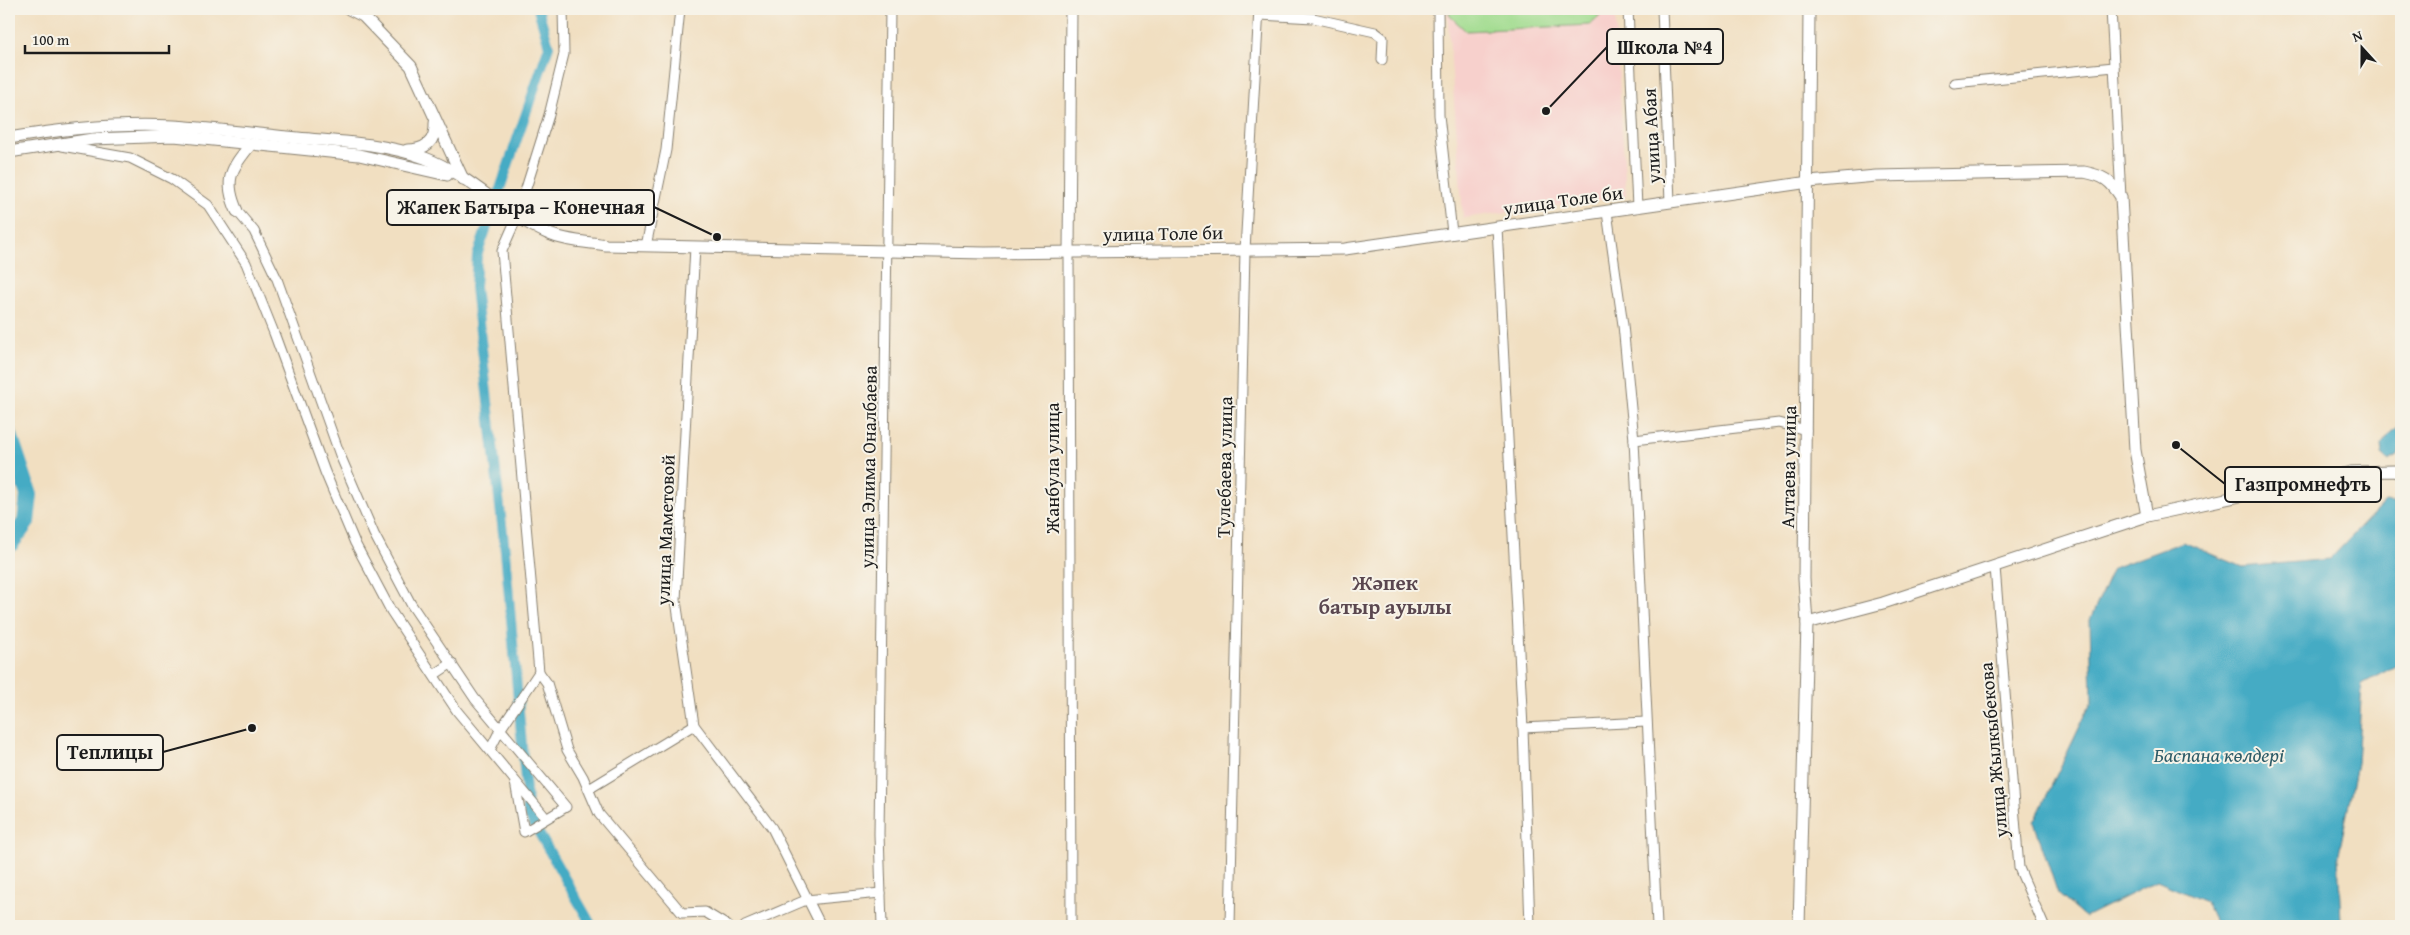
<svg xmlns="http://www.w3.org/2000/svg" width="2410" height="935" viewBox="0 0 2410 935" font-family="'Gentium Book Plus',serif">
  <style>
    .built { fill: #f7d0cc }
    .green { fill: #a1dc8f; stroke: #5e7c56 }
    .water { fill: #45abc4; stroke: #306470 }
    .lines { fill: none; stroke-linecap: round; stroke-linejoin: round }
    .canal { stroke: #45abc4; stroke-width: 10 }
    .river { stroke: #45abc4; stroke-width: 18 }
    .street-casing { stroke: #867e6e; stroke-width: 11 }
    .secondary-casing { stroke: #867e6e; stroke-width: 13 }
    .street { stroke: #fff; stroke-width: 9 }
    .secondary { stroke: #fff; stroke-width: 11 }
    .labels { text-anchor: middle; stroke-width: 4; stroke-linejoin: round; paint-order: stroke }
    .street-label { font-size: 19px; fill: #1c1c1c; stroke: #f7f3e8 }
    .water-label { font-size: 20px; font-style: italic; fill: #2e5c68; stroke: #f7f3e8 }
    .quarter-label { font-size: 21px; font-weight: bold; fill: #5a474f; stroke: #f7f3e8 }
    .leader { fill: none; stroke: #1c1c1c; stroke-width: 2 }
    .callout-dot { fill: #1c1c1c; stroke: #f7f3e8; stroke-width: 2 }
    .callout { fill: #f7f3e8; stroke: #1c1c1c; stroke-width: 2 }
    .callout-label { font-size: 20px; text-anchor: middle; font-weight: bold; fill: #1c1c1c }
  </style>
  <rect width="100%" height="100%" fill="#f7f3e8"/>
  <filter id="ink" filterUnits="userSpaceOnUse"><feTurbulence type="fractalNoise" baseFrequency=".02" numOctaves="2"/><feDisplacementMap in="SourceGraphic" scale="10" xChannelSelector="R" yChannelSelector="G"/><feConvolveMatrix kernelMatrix="1 2 1 2 8 2 1 2 1" color-interpolation-filters="sRGB"/></filter>
  <filter id="wash" filterUnits="userSpaceOnUse"><feTurbulence type="fractalNoise" baseFrequency=".0096" numOctaves="4" result="noise"/><feDisplacementMap in="SourceGraphic" scale="20" xChannelSelector="R" yChannelSelector="G"/><feGaussianBlur stdDeviation="1.12" result="paint"/><feColorMatrix in="noise" values="0 0 0 0 0 0 0 0 0 0 0 0 0 0 0 0 0 1.4 0 .05"/><feComposite in="paint" operator="in"/></filter>
  <g filter="url(#wash)">
    <rect width="100%" height="100%" fill="#f1dfc1"/>
    <polygon class="built" points="1447,9 1615,9 1626,196 1463,218"/>
    <polygon class="green" points="1448,9 1603,9 1600,16 1590,25 1466,31 1450,16"/>
    <g class="water">
      <polygon points="2401,425 2401,446 2398,456 2389,461 2382,455 2381,445 2391,432"/>
      <polygon points="2385,502 2401,504 2401,663 2362,684 2357,764 2338,858 2341,922 2335,926 2217,926 2206,902 2157,881 2085,917 2058,894 2034,822 2092,701 2090,620 2113,568 2183,542 2243,567 2330,559"/>
    </g>
    <g class="lines">
      <polyline class="canal" points="538,9 549,46 477,256 475,287 505,551 528,814 592,926"/>
      <polyline class="river" points="9,435 29,495 26,522 9,545"/>
    </g>
  </g>
  <g filter="url(#ink)">
    <g class="lines">
      <g class="street-casing">
        <g id="street">
          <polyline points="1438,9 1439,115 1452,233"/>
          <polyline points="1628,9 1637,207"/>
          <polyline points="1662,9 1670,202"/>
          <polyline points="2111,9 2121,197"/>
          <polyline points="1259,15 1313,18 1375,32 1383,38 1382,60"/>
          <polyline points="1954,83 2114,67"/>
          <polyline points="62,146 130,158 172,179 208,205 246,263 274,333 325,472 355,543 391,611 457,711 546,818"/>
          <polyline points="237,211 254,231 277,279 340,455 374,534 411,604 475,699 566,807 524,832 515,782"/>
          <polyline points="1607,212 1623,325 1634,440 1657,926"/>
          <polyline points="1497,227 1523,728 1530,926"/>
          <polyline points="646,246 666,150 680,9"/>
          <polyline points="695,247 676,600 694,725 772,828 821,926"/>
          <polyline points="1069,252 1071,926"/>
          <polyline points="1634,440 1779,423 1806,430"/>
          <polyline points="1995,567 2019,868 2044,926"/>
          <polyline points="539,672 547,683 567,750 583,777 599,814 682,913 705,912 728,926"/>
          <polyline points="434,675 452,663"/>
          <polyline points="1523,728 1646,722"/>
          <polyline points="490,750 500,730 539,672 502,251 517,217 549,115 564,54 563,9"/>
          <polyline points="589,789 694,725"/>
          <polyline points="745,926 806,900 881,893"/>
          <polyline points="882,926 879,834 890,9"/>
          <polyline points="1230,926 1245,250 1259,9"/>
        </g>
      </g>
      <g class="secondary-casing">
        <g id="secondary">
          <polyline points="349,9 363,16 411,66 463,179"/>
          <path d="M9 138C61 129 121 123 174 126 216 129 257 134 298 138 340 142 385 143 425 158 470 175 503 213 547 233 564 241 587 242 606 245L985 253 1345 249 1809 182 1876 176 2084 172C2104 176 2110 180 2121 197L2135 450 2147 516"/>
          <path d="M407 150C425 150 436 142 435 123"/>
          <polyline points="9,152 93,139 174,136 359,155 447,175"/>
          <path d="M237 211C223 180 231 169 251 144"/>
          <polyline points="1069,252 1071,9"/>
          <polyline points="1807,623 1883,603 2147,516 2351,472 2394,471 2401,474"/>
          <polyline points="1799,926 1807,623 1804,579 1809,9"/>
        </g>
      </g>
      <use href="#street" class="street"/>
      <use href="#secondary" class="secondary"/>
    </g>
  </g>
  <g class="labels">
    <g class="street-label">
      <text transform="translate(1651 136) rotate(-93)" y="7">улица Абая</text>
      <text transform="translate(1563 200) rotate(-8)" y="7">улица Толе би</text>
      <text transform="translate(1163 233) rotate(-1)" y="7">улица Толе би</text>
      <text transform="translate(868 467) rotate(-89)" y="7">улица Элима Оналбаева</text>
      <text transform="translate(1224 467) rotate(-89)" y="7">Тулебаева улица</text>
      <text transform="translate(1788 467) rotate(-89)" y="7">Алтаева улица</text>
      <text transform="translate(1052 468) rotate(-90)" y="7">Жанбула улица</text>
      <text transform="translate(665 530) rotate(-88)" y="7">улица Маметовой</text>
      <text transform="translate(1993 750) rotate(-95)" y="7">улица Жылкыбекова</text>
    </g>
    <g class="water-label">
      <text x="2219" y="762">Баспана көлдері</text>
    </g>
    <g class="quarter-label">
      <text x="1385" y="590">Жәпек<tspan x="1385" dy="24">батыр ауылы</tspan></text>
    </g>
  </g>
  <path class="leader" d="M1546 111L1607 47M717 237L654 207M2176 445L2225 484M252 728L163 752"/>
  <g class="callout-dot">
    <circle cx="1546" cy="111" r="5"/>
    <circle cx="717" cy="237" r="5"/>
    <circle cx="2176" cy="445" r="5"/>
    <circle cx="252" cy="728" r="5"/>
  </g>
  <g class="callout">
    <rect x="1607" y="29" width="116" height="35" rx="5"/>
    <rect x="387" y="190" width="267" height="35" rx="5"/>
    <rect x="2225" y="467" width="156" height="35" rx="5"/>
    <rect x="57" y="735" width="106" height="35" rx="5"/>
  </g>
  <g class="callout-label">
    <text x="1665" y="54">Школа №4</text>
    <text x="521" y="214">Жапек Батыра – Конечная</text>
    <text x="2303" y="491">Газпромнефть</text>
    <text x="110" y="759">Теплицы</text>
  </g>
  <rect width="2410" height="935" fill="none" stroke="#f7f3e8" stroke-width="30"/>
  <g transform="translate(2362 48) rotate(339)" stroke="#f7f3e8" stroke-width="4" paint-order="stroke">
  <path d="M0-4L9 19L0 12L-9 19Z" fill="#1c1c1c"/>
  <text y="-8" font-size="14" font-weight="bold" text-anchor="middle" fill="#1c1c1c">N</text>
  </g>
  <path d="M25 45v8h144v-8" fill="none" stroke="#1c1c1c" stroke-width="2.5"/>
  <text x="32" y="45" font-size="15" fill="#1c1c1c" stroke="#f7f3e8" stroke-width="4" paint-order="stroke">100 m</text>
</svg>
